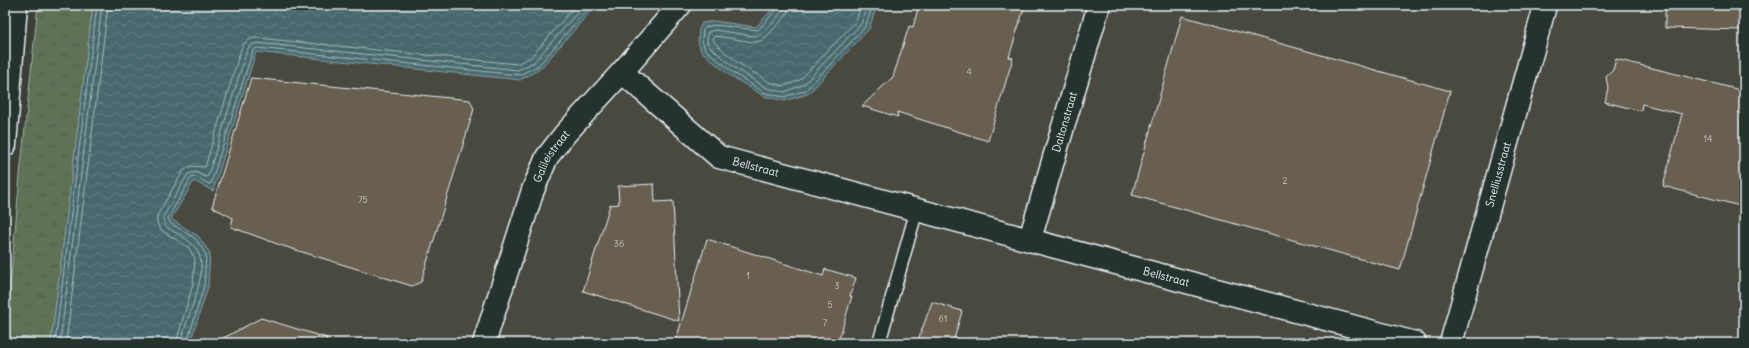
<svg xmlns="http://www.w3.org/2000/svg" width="1749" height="348" viewBox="0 0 1749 348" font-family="Delius,sans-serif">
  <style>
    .built { fill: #48493f }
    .grass { fill: url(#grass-tufts); stroke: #a3b2a6 }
    .water { fill: url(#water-waves); stroke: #879fa5 }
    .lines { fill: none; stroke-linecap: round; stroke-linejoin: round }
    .shore { stroke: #a8bac0; stroke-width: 1 }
    .building { fill: #675e50; stroke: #e8f1f8 }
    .service-casing { stroke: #e8f1f8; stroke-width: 15 }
    .minor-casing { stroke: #e8f1f8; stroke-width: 25 }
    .primary-casing { stroke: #e8f1f8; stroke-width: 25 }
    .service { stroke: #26332d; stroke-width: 12 }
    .minor { stroke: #26332d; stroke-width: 22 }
    .primary { stroke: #26332d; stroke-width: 22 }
    .labels { text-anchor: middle; stroke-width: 3; stroke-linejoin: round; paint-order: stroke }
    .number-label { font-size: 9px; fill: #c8ccce }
    .street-label { font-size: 11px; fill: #e8f1f8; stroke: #26332d }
  </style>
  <defs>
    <pattern id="grass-tufts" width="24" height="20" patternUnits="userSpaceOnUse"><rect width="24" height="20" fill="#5e7255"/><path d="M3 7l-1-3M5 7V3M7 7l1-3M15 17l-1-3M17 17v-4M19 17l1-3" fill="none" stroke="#515b4f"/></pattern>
    <pattern id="water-waves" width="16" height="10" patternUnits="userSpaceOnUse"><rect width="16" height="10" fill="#47686d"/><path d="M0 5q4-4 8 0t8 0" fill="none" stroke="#627e83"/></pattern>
  </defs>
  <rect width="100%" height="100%" fill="#3a4038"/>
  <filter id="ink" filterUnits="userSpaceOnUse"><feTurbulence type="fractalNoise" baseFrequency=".025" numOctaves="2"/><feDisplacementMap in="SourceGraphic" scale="8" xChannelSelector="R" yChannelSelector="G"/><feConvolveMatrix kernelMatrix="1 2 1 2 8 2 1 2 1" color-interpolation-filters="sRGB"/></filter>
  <g filter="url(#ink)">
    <polygon class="built" points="55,5 1744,5 1744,343 15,343"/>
    <polygon class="grass" points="38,5 93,5 51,343 5,343 20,175"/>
    <g class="water">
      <polygon points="93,5 596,5 540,69 520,80 256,52 213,191 194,181 171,219 198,236 210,253 208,287 190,343 51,343"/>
      <polygon points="776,5 877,5 869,29 808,94 784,101 764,96 729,75 701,51 698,42 699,29 702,23 714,21 756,27"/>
    </g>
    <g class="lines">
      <g class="shore">
        <polyline points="779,5 777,9 758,30 715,25 706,27 703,30 702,41 705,49 732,72 765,93 784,97 806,90 865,27 873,5"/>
        <path d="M784 5C783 14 763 36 754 36L715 30 708 32 707 41 709 46 735 68 767 88 784 92 803 85 861 24 868 5"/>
        <polyline points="790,5 786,16 766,37 761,41 753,42 715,36 713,38 714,42 738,63 769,82 784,86 800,80 856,21 861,5"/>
        <polyline points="55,343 97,5"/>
        <polyline points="60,343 102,5"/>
        <polyline points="66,343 108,5"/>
        <path d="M176 343 193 284 195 258 188 247 161 230 157 223V216L183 171 191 166 205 167 241 49C244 41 250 38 258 38L517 64 531 57 576 5"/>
        <path d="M182 343C183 316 218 266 191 243 184 236 173 232 165 226L163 217 188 174 195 172 206 177 208 176 247 50 251 45 257 43 518 70 534 62 584 5"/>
        <polyline points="187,343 204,286 206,255 196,239 170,223 168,218 191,178 196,177 209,184 211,183 253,50 257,48 519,75 538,66 591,5"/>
      </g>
    </g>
    <g class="building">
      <polygon points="919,5 1025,5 1009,57 1013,58 988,141 897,112 898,117 862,106 893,77 909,26 913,27"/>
      <polygon points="1665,5 1744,5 1744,30 1665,28"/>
      <polygon points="1182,16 1450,91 1400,270 1132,195"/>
      <polygon points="1616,59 1744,91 1744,207 1663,186 1682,114 1642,104 1641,111 1605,102 1608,88 1606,77 1613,70"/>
      <polygon points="251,78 470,100 474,109 421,282 412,286 283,246 231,227 233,218 212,207"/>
      <polygon points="654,184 655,202 673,201 679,321 583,291 610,205 619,204 618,186"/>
      <polygon points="707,239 823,276 825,269 856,278 850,296 852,296 838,343 675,343"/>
      <polygon points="932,302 962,311 953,343 917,343"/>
      <polygon points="261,318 327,338 326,343 214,343"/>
    </g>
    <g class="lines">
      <g class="service-casing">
        <polyline id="service" points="879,343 917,209"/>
      </g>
      <g class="minor-casing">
        <g id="minor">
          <path id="s1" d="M622 72 719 157 1415 343"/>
          <path id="s2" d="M1030 239 1099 5"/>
          <path id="s3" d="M484 343 533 190 547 157 565 134 622 72 680 5"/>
          <path id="s4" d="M1451 343 1544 10V5"/>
        </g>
      </g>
      <g class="primary-casing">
        <polyline id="primary" points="5,145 16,5"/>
      </g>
      <use href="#service" class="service"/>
      <use href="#minor" class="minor"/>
      <use href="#primary" class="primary"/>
    </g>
  </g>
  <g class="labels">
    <g class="number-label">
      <text x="969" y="75">4</text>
      <text x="1708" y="142">14</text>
      <text x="1285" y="184">2</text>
      <text x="363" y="203">75</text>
      <text x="619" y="247">36</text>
      <text x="748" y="279">1</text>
      <text x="837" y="289">3</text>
      <text x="830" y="308">5</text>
      <text x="943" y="322">61</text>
      <text x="825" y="326">7</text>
    </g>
    <g class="street-label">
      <text dy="4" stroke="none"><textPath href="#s2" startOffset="122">Daltonstraat</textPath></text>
      <text dy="4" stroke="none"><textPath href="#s3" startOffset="199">Galileistraat</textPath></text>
      <text dy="4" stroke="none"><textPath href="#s1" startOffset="167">Bellstraat</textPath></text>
      <text dy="4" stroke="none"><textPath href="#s4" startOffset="175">Snelliusstraat</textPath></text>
      <text dy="4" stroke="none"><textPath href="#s1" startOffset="592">Bellstraat</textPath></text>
    </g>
  </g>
  <rect width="1749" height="348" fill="none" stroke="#26332d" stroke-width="20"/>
  <rect x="10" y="10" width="1729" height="328" fill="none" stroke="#e8f1f8" stroke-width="1.5" filter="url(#ink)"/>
</svg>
